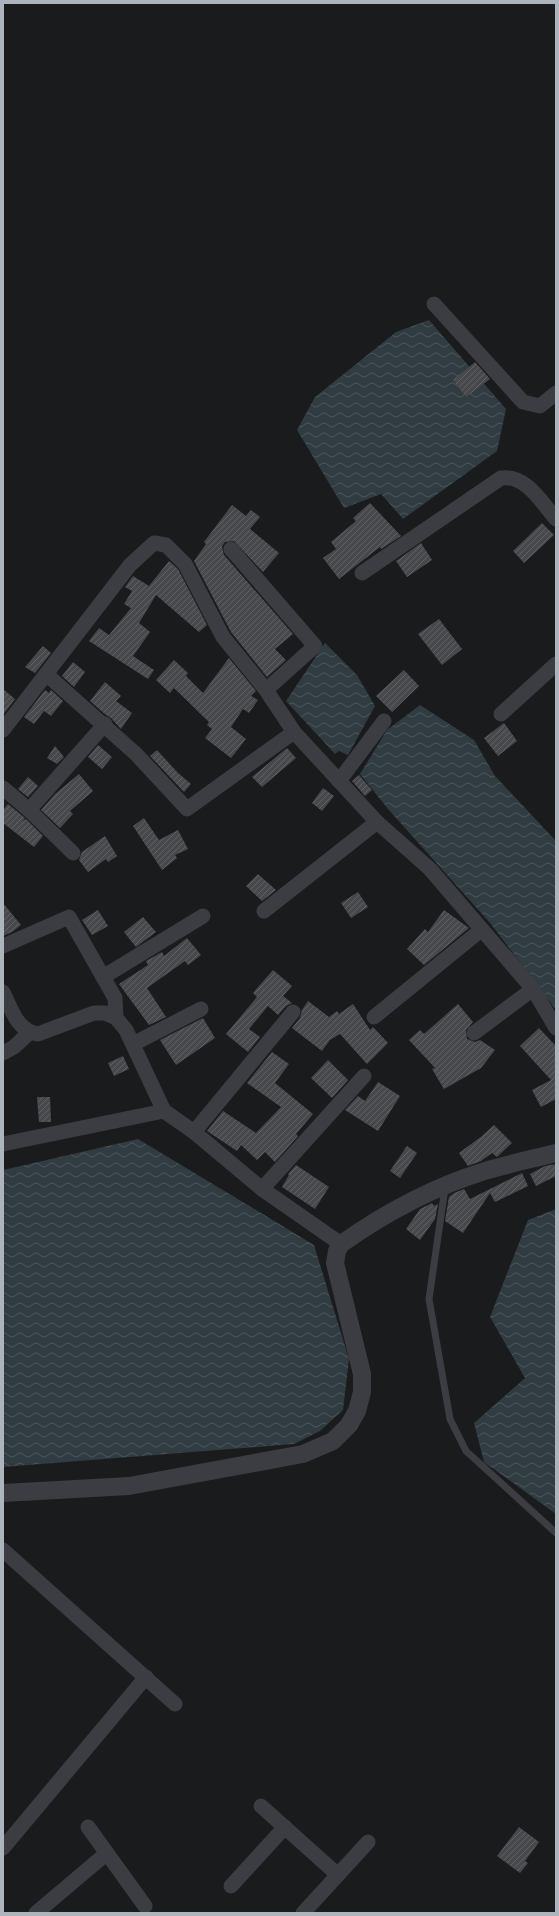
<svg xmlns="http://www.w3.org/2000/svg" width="559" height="1916" viewBox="0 0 559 1916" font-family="Manrope,sans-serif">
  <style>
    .water { fill: url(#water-waves) }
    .building { fill: url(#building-hatch) }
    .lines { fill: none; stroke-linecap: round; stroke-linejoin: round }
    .service { stroke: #3c3d42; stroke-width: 7 }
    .minor { stroke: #3c3d42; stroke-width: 15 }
    .tertiary { stroke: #3c3d42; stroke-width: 18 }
  </style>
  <defs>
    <pattern id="water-waves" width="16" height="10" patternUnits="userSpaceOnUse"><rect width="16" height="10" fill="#303c41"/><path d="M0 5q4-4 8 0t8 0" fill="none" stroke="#4b565a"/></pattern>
    <pattern id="building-hatch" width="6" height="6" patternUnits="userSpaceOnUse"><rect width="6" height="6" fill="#47494d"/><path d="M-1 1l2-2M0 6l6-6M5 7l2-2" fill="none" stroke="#5f6165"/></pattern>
  </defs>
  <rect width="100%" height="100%" fill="#1a1b1d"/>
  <g class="water">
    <polygon points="429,320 506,409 497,451 403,519 381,494 344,508 297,430 315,397 396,332"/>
    <polygon points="325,643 357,675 375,706 348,755 339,751 335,754 286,701"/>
    <polygon points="420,705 474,740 495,776 556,841 556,1010 490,923 388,809 360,774 387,730"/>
    <polygon points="138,1139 314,1245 349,1359 343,1410 320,1431 294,1444 3,1467 3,1170"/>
    <polygon points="556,1209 556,1514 484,1462 474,1423 525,1378 490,1317 528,1220"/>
  </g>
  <g class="building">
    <polygon points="475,362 490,379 466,397 453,380"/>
    <polygon points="370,503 401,536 381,549 380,547 339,579 323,558 336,549 331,542 356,521 353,518"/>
    <polygon points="232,505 246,516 251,510 260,517 250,529 279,553 263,572 234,541 225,542 222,546 224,555 293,634 275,649 286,660 267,677 231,632 194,561 206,544 204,542"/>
    <polygon points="542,523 554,535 524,563 513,551"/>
    <polygon points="421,543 432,560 407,577 396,561"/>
    <polygon points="169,561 178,569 207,625 199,632 156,595 139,623 150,632 133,656 154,670 148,679 89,641 99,628 109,635 131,608 124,604 132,591 125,587 133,576 149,586"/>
    <polygon points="439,619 462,649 442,665 418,634"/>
    <polygon points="43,646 51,653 35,673 25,667"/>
    <polygon points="229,658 256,691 251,696 258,700 249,713 243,709 231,727 246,739 231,758 205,738 212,729 207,725 209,722 174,688 170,693 156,680 174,660 188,673 186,676 203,693"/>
    <polygon points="73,662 85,672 74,687 62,676"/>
    <polygon points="404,670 419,686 392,712 376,696"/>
    <polygon points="105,682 121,696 116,701 132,713 121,729 111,718 106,715 90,701"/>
    <polygon points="3,689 15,699 3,715"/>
    <polygon points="45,690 49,693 51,690 63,701 51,716 44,711 34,724 24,717"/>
    <polygon points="504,723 517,741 498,756 484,738"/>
    <polygon points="98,745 112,757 102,769 88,757"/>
    <polygon points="55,746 64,757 57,764 47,758"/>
    <polygon points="287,748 296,758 262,787 252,777"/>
    <polygon points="157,750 178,773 191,784 184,792 150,756"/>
    <polygon points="79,774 93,791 70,811 73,814 60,828 41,810 55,794"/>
    <polygon points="359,775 372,790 365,796 352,781"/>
    <polygon points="28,777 38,786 28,797 18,789"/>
    <polygon points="323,788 334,796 322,811 312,803"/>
    <polygon points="8,804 25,818 23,821 26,819 43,836 34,847 3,823 3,810"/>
    <polygon points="144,818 159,840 178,830 188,849 175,855 177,858 162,870 133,826"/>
    <polygon points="105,836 117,856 108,862 106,859 88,872 79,860 82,852"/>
    <polygon points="258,874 276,890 262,901 246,886"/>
    <polygon points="358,892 368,907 351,918 341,903"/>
    <polygon points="3,903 21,925 12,932 3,936"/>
    <polygon points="98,910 108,926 92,935 82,920"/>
    <polygon points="444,910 469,928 424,965 407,949 425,929 428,932"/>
    <polygon points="143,917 156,932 136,947 124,932"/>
    <polygon points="187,938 201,955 188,965 185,961 147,988 166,1017 149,1025 119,984 148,965 146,961 162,952 164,956"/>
    <polygon points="273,970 292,986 283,996 292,1003 286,1006 278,1015 268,1006 249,1029 260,1037 248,1052 226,1034 257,997 253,993"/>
    <polygon points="308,1001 329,1017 337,1011 339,1014 353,1004 370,1030 373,1027 388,1043 367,1064 340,1034 330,1040 322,1051 292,1028 300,1018 302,1010"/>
    <polygon points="458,1004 473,1022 466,1030 467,1039 475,1042 480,1040 495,1050 481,1068 444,1089 432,1069 435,1068 409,1040 420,1030 424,1034"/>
    <polygon points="203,1018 215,1038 176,1065 160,1040"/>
    <polygon points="539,1028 556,1046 556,1099 541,1107 532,1090 551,1080 520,1046"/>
    <polygon points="272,1052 289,1064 275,1083 313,1114 296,1134 298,1136 275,1162 265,1152 257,1160 241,1145 237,1151 207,1131 223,1111 256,1133 281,1107 247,1083"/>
    <polygon points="123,1056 129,1069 114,1076 108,1063"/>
    <polygon points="328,1060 348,1080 332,1098 311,1078"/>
    <polygon points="378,1082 400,1096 378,1131 345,1110 358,1096 365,1101"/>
    <polygon points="37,1097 50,1097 51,1122 39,1122"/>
    <polygon points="494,1125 512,1143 497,1157 492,1153 481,1161 468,1166 459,1153 482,1136"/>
    <polygon points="407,1146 417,1153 400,1178 390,1171"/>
    <polygon points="556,1164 556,1176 536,1186 530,1174 545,1166"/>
    <polygon points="296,1165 329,1187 315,1209 282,1187 289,1175 288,1174"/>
    <polygon points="522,1173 528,1186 495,1202 490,1193 463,1233 445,1221 449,1197 454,1193 464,1189 470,1199"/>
    <polygon points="432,1203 434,1206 438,1204 435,1219 420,1240 406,1229 420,1209"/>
    <polygon points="519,1827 539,1842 525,1861 528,1863 520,1873 497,1856"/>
  </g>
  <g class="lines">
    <polyline class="service" points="445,1188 429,1299 450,1419 466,1451 556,1533"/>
    <g class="minor">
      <polyline points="434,304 523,402 540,406 556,393"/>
      <polyline points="231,549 315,646 266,690"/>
      <path d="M362 573 501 478C526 474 542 503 556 519"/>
      <polyline points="46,674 136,754 187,809 294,732 377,822 430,869 533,989 556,1028"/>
      <polyline points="501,714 556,664"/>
      <polyline points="3,730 130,565 154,543 166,545 185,564 223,637 266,690 294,732"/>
      <polyline points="339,781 384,721"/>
      <polyline points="3,788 29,810 73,853"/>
      <polyline points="29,810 105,724"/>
      <polyline points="264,911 377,822"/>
      <polyline points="3,946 69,917 115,998 116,1018"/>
      <polyline points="103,977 203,916"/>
      <path d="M3 992C12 1010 17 1031 38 1034L94 1013H105L116 1018 126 1030 164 1111 194 1132 262 1189 341 1244"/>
      <polyline points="374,1017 481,930"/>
      <polyline points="474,1033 533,989"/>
      <polyline points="133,1044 201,1009"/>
      <polyline points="3,1053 14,1047 29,1033"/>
      <polyline points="194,1132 293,1012"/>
      <polyline points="3,1144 164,1111"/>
      <polyline points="262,1189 364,1076"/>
      <polyline points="3,1550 175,1704"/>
      <polyline points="261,1806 338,1875"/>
      <polyline points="88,1827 145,1906"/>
      <polyline points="3,1848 146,1677"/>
      <polyline points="231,1886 285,1827"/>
      <polyline points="36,1913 107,1853"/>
      <polyline points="303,1913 368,1842"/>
    </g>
    <path class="tertiary" d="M3 1493 129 1486 303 1454 333 1441 349 1425 357 1411 362 1392V1374L335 1263 337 1251 341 1244C385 1213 433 1187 485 1171 508 1164 532 1159 556 1153"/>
  </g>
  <rect width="559" height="1916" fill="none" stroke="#aeb4bc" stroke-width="8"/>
</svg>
